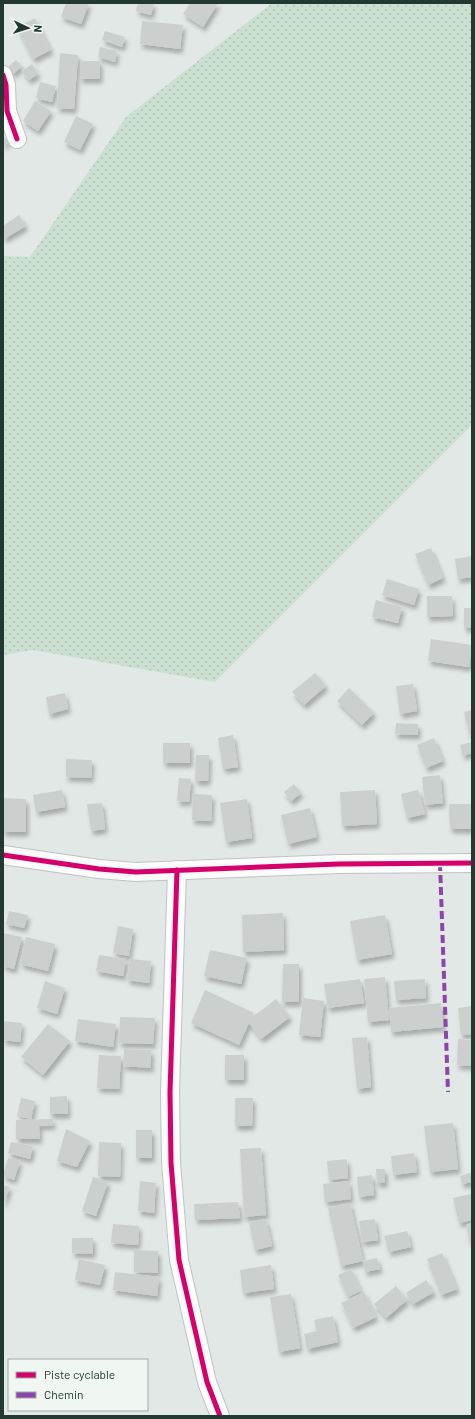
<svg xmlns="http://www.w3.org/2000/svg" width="475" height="1419" viewBox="0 0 475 1419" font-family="Barlow,sans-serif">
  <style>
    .grass { fill: url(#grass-dots) }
    .building { fill: #cbd0ce; filter: url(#shadow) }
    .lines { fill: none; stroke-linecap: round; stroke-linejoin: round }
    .street-casing { stroke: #bfc4c2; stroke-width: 20 }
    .street { stroke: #fbfcfb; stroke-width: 18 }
    .quiet { stroke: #8e44ad; stroke-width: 4; stroke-dasharray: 8 4; stroke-linecap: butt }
    .cycleway-casing { stroke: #f0f7f3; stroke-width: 8 }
    .cycleway { stroke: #d6006c; stroke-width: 5 }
  </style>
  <defs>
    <pattern id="grass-dots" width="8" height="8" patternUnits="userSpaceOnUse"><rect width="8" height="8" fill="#cce0d1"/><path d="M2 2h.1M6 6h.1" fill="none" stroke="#afc1b4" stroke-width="1.8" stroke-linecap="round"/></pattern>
    <filter id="shadow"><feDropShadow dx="2.5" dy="4.5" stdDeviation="2" flood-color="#0004"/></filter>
  </defs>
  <rect width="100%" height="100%" fill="#e2e8e5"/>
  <polygon class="grass" points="272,3 472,3 472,262 471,263 472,268 472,425 215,682 33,650 3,655 3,256 30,257 126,117"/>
  <g class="building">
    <polygon points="66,3 89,3 81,24 61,17"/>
    <polygon points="138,3 154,3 151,15 136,11"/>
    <polygon points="190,3 218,3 203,27 183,14"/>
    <polygon points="35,18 51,50 33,59 17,27"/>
    <polygon points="142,21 183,25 180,49 140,44"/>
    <polygon points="105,31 125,37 122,47 102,40"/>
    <polygon points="100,47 117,51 115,62 98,57"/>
    <polygon points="60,53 78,55 74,109 57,108"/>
    <polygon points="16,60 22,66 13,74 8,67"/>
    <rect x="80" y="61" width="20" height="18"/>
    <polygon points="32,64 38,74 29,80 22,71"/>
    <polygon points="40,82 56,86 52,102 36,98"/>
    <polygon points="35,101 51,111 38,131 23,121"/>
    <polygon points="76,116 93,124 80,150 64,142"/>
    <polygon points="3,135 8,142 3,146"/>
    <polygon points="19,215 26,226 4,239 3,237 3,226"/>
    <polygon points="431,548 443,578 428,585 415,554"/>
    <polygon points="472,556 472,577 458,579 455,559"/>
    <polygon points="387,579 419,589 414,605 382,595"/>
    <polygon points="427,596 452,596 453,616 427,617"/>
    <polygon points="376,600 402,607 398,623 372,617"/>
    <rect x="464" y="608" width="8" height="20"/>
    <polygon points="431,639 472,645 469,667 428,661"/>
    <polygon points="315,673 326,686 304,705 292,692"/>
    <polygon points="413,684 417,711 400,714 396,686"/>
    <polygon points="349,688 374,713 362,725 337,701"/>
    <polygon points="65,693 68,709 49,714 46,697"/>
    <polygon points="472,710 472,735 470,736 464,712"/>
    <polygon points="396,723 418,724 418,735 395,734"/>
    <polygon points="233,735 238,767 223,769 218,738"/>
    <polygon points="434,738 443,761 426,768 417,745"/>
    <polygon points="472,742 472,753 463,756 460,745"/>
    <rect x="163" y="743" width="27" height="20"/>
    <polygon points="196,755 209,755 208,781 195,781"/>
    <polygon points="66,759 92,760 91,778 66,777"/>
    <polygon points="440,775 443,803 425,805 422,777"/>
    <polygon points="179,778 191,779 189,802 177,801"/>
    <polygon points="294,784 301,793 291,801 284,792"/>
    <polygon points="62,790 65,807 36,812 33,795"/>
    <polygon points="375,790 377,824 342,826 340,792"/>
    <polygon points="418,790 425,814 407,818 401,794"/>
    <polygon points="193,794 212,795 211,821 192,820"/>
    <polygon points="3,798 26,799 26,832 3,832"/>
    <polygon points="247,799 252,838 226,842 220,803"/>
    <polygon points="102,803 105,829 91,831 87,804"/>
    <polygon points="449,804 472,804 472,829 450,829"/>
    <polygon points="310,808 317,837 288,844 281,815"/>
    <polygon points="9,911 28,915 24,928 6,924"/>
    <polygon points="283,913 284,950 243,952 242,915"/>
    <polygon points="385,915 392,954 357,960 350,921"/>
    <polygon points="118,926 133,929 129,956 113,953"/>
    <polygon points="3,933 22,937 14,969 3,966"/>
    <polygon points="26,937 55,944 48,971 20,964"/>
    <polygon points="210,950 247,958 241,984 204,976"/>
    <polygon points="99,955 126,959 123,976 96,971"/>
    <polygon points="130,959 151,961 149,983 127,980"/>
    <polygon points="283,964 299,964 299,1002 282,1002"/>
    <polygon points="385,977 389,1020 368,1022 364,979"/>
    <polygon points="360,979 364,1003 328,1008 324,984"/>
    <polygon points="425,979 426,998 396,1000 394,981"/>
    <polygon points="45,981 65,988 57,1014 37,1008"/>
    <polygon points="205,990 254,1013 251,1018 276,999 290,1017 261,1039 249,1023 239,1045 191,1023"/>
    <polygon points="303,998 324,1001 320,1037 299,1035"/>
    <polygon points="441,1003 443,1027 391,1032 389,1008"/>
    <polygon points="472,1006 472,1034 461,1035 458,1008"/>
    <polygon points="120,1017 155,1018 153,1044 119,1043"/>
    <polygon points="78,1019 116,1024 113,1047 75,1041"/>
    <polygon points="3,1021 22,1023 20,1042 3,1040"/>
    <polygon points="48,1024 70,1041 43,1075 21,1057"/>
    <polygon points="367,1037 371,1087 357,1089 352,1038"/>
    <polygon points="458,1039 472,1040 472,1066 457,1065"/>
    <polygon points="124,1049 151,1050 151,1068 123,1066"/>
    <polygon points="99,1055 121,1056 119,1089 97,1088"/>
    <rect x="225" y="1055" width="19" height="25"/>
    <polygon points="67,1096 68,1114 50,1114 50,1097"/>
    <polygon points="21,1098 35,1101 31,1119 17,1116"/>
    <polygon points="235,1098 253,1098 252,1126 235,1126"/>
    <polygon points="53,1119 53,1125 39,1126 40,1139 16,1139 16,1120"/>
    <polygon points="453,1123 458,1169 430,1172 424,1126"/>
    <polygon points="66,1129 90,1141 77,1167 57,1161"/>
    <rect x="136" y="1130" width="16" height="28"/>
    <polygon points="11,1142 33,1146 30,1159 8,1153"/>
    <polygon points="99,1142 121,1143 120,1177 98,1176"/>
    <polygon points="261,1148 266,1215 244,1217 240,1149"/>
    <polygon points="414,1153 417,1172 393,1175 391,1156"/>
    <polygon points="8,1158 20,1161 14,1180 3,1176"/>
    <polygon points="347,1159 348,1178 329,1180 327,1161"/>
    <polygon points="376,1169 385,1169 385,1183 377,1183"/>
    <polygon points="472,1172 472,1182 462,1184 460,1176"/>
    <polygon points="372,1175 374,1195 359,1197 357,1177"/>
    <polygon points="93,1177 108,1182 96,1216 82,1211"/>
    <polygon points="140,1181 156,1183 154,1213 138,1211"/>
    <polygon points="349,1181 351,1199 325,1202 323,1184"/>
    <polygon points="3,1185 10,1187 3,1205"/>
    <polygon points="471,1194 472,1220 459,1223 453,1198"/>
    <polygon points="238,1202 240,1218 195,1220 194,1204"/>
    <polygon points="350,1203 363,1261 341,1266 328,1208"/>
    <polygon points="266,1219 272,1246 255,1250 249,1223"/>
    <polygon points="375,1219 378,1240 362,1242 359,1221"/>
    <polygon points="472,1223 472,1242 470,1243 466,1225"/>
    <polygon points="113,1224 139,1226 138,1245 111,1243"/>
    <polygon points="407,1231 411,1247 389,1252 384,1236"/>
    <polygon points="72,1238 93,1238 93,1254 72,1253"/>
    <polygon points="134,1250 158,1251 158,1273 134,1272"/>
    <polygon points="442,1253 457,1289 441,1295 427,1259"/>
    <polygon points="377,1258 380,1269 365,1272 363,1261"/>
    <polygon points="79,1259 105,1265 100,1285 75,1280"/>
    <polygon points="271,1265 274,1289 243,1293 240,1270"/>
    <polygon points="351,1269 361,1291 348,1297 338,1275"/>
    <polygon points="115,1272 159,1277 157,1296 113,1290"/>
    <polygon points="426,1280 434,1292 413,1304 406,1293"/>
    <polygon points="396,1286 407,1300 386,1318 374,1304"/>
    <polygon points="364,1292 376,1317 353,1328 341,1303"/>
    <polygon points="291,1294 300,1348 279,1352 270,1297"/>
    <polygon points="333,1316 338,1342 307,1349 304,1334 317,1331 314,1320"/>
  </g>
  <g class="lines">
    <g class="street-casing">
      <g id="street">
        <polyline points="3,75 6,85 7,111 17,139"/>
        <polyline points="3,855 99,869 136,872 339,864 472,863"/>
        <polyline points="177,870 170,1092 171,1163 179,1260 207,1382 220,1416"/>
      </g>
    </g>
    <use href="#street" class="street"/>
    <polyline class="quiet" points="440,863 448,1092"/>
    <g class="cycleway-casing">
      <g id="cycleway">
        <polyline points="3,75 6,85 7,111 17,139"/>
        <polyline points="3,855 99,869 136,872 339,864 472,863"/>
        <polyline points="177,870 170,1092 171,1163 179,1260 207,1382 220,1416"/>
      </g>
    </g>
    <use href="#cycleway" class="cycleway"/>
  </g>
  <rect width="475" height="1419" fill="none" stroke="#223932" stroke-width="8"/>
  <rect x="8" y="1359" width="140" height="52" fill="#f0f7f3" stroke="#9eaba6"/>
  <rect x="16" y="1372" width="20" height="6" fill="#d6006c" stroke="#9eaba6"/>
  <text x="44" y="1379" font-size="12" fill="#223932">Piste cyclable</text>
  <rect x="16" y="1392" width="20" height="6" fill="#8e44ad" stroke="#9eaba6"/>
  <text x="44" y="1399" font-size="12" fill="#223932">Chemin</text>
  <g transform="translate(28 28) rotate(94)" stroke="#f0f7f3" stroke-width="3" paint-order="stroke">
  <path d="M0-3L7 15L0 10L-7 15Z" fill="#223932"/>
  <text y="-6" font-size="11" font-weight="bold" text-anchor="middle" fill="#223932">N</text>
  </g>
</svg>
